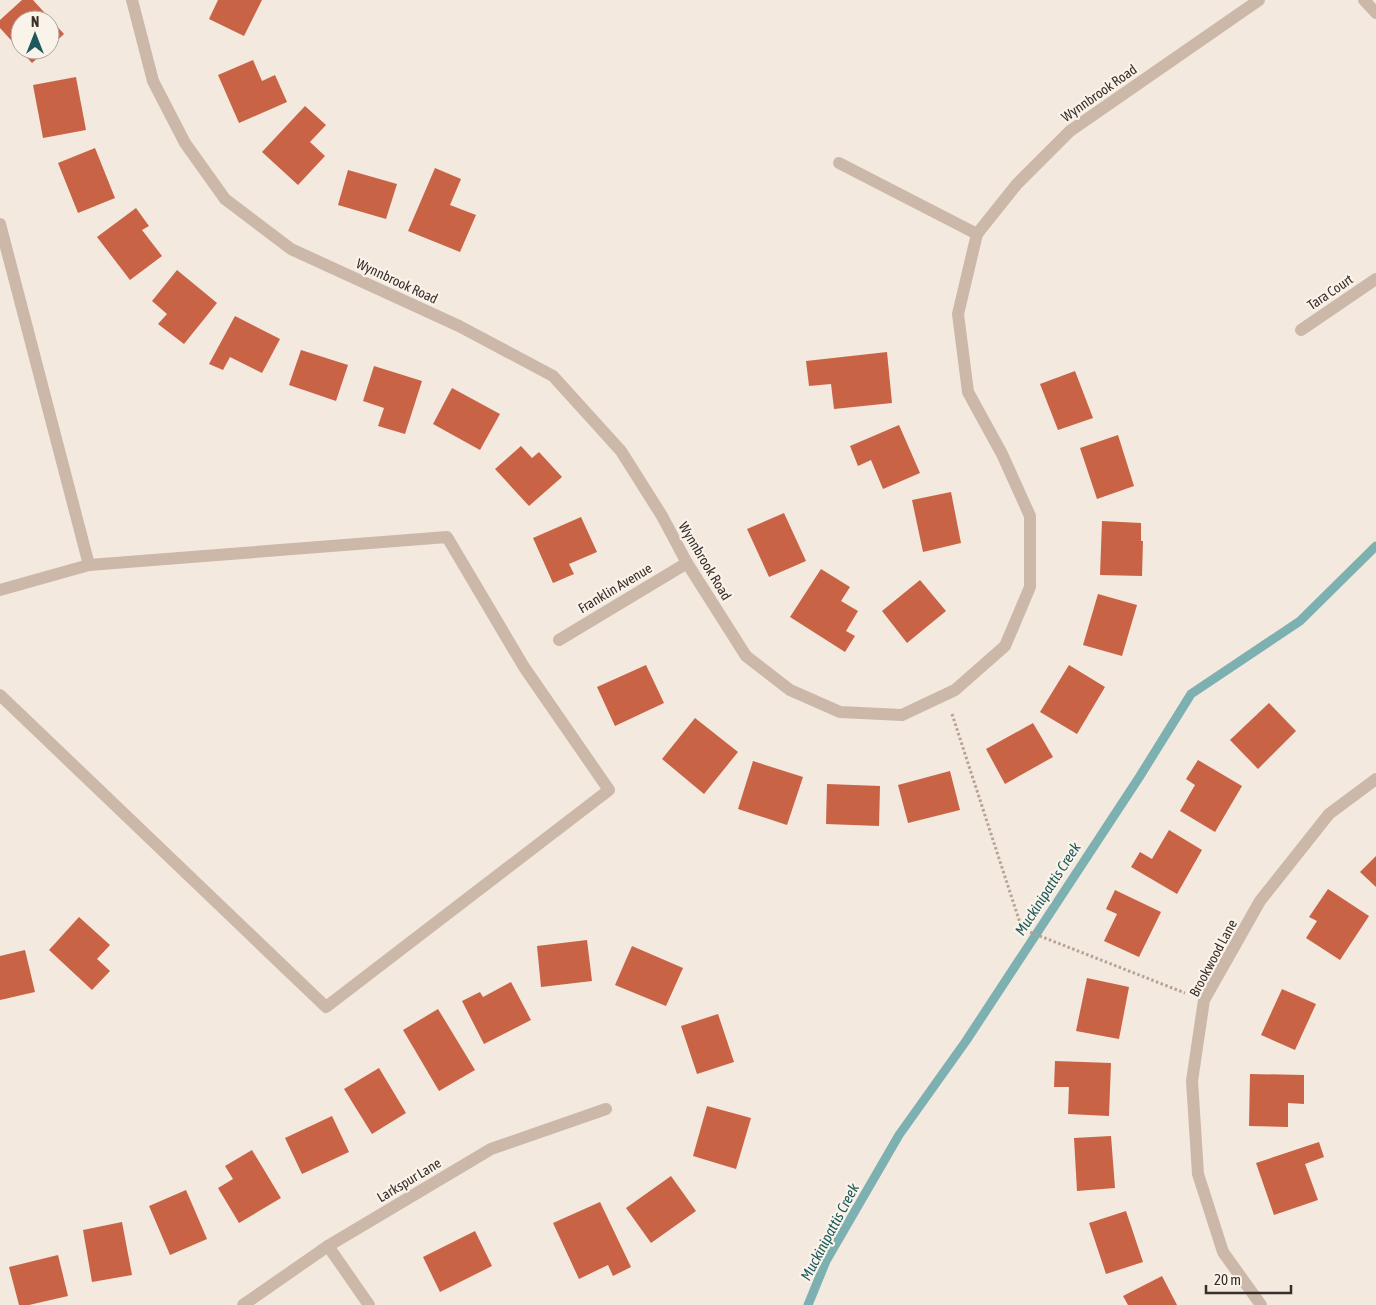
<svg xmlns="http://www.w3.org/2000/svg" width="1376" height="1305" viewBox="0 0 1376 1305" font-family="'Asap Condensed',sans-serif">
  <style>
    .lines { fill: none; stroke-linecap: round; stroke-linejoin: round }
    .stream { stroke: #7cb0b1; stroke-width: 9 }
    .building { fill: #c96346 }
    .path { stroke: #b8a293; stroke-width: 3; stroke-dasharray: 2.5 2.5; stroke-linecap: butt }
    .lane { stroke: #ccb8a9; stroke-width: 12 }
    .street { stroke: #ccb8a9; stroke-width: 12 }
    .labels { text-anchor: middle; stroke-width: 4.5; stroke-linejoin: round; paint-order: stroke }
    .street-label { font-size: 14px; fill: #392e29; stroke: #faf3ea }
    .water-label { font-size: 15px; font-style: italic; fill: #1d595c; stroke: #faf3ea }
  </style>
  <rect width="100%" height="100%" fill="#f3e9de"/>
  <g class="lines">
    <polyline class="stream" points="808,1305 826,1261 899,1135 966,1041 1140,776 1191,694 1300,621 1376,546"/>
  </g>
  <g class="building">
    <polygon points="22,0 33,0 64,34 50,47 50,20 20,20 20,50 0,28 0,20"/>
    <polygon points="218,0 262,0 244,36 209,19"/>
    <polygon points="20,50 47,50 32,63"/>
    <polygon points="253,60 262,81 275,75 287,102 239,123 218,75"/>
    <polygon points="76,77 86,130 43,138 33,85"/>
    <polygon points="305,106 326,125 310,142 325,156 298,185 262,152"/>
    <polygon points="95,148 115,198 78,213 58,163"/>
    <polygon points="435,168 461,179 450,205 476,215 460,252 408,231"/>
    <polygon points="348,170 397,184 386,219 338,205"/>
    <polygon points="136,208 149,226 142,230 162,256 130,280 97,237"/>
    <polygon points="177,270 217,303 184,344 158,324 167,314 152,301"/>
    <polygon points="235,316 280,339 262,373 230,357 223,370 209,364"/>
    <polygon points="301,350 348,365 336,401 289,385"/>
    <polygon points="887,352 892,403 834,409 831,384 809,386 806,361"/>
    <polygon points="374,366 422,381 405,434 378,426 384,408 363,401"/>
    <polygon points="1075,371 1093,418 1058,430 1040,384"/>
    <polygon points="452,388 500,414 480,450 433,424"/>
    <polygon points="899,425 920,473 883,489 871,460 858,466 850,446"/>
    <polygon points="1118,435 1134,486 1097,499 1080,448"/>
    <polygon points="521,446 532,458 539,452 562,477 529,506 495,469"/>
    <polygon points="951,492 961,543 923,552 912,500"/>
    <polygon points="784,513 806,561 769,577 747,529"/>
    <polygon points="581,517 597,552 569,564 574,574 553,583 533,538"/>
    <polygon points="1102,521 1141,523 1141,541 1143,541 1142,576 1100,575"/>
    <polygon points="821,569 850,587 841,601 858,611 846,631 855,636 845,652 790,617"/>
    <polygon points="920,580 946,611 907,643 882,611"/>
    <polygon points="1098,594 1137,605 1122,656 1083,645"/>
    <polygon points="646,665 664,703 615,726 597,687"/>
    <polygon points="1069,665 1105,687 1077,734 1040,712"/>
    <polygon points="1269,703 1296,731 1258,769 1230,740"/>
    <polygon points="695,718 738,752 704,794 662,759"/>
    <polygon points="1033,723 1053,757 1005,784 986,749"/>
    <polygon points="1198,760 1242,786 1215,832 1180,811 1195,785 1186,779"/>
    <polygon points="753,761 803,777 787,825 738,809"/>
    <polygon points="950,771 960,810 908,823 898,785"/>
    <polygon points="827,784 880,786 879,826 826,824"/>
    <polygon points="1169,830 1202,850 1177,894 1131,867 1140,852 1152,859"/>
    <polygon points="1376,856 1376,887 1360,872"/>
    <polygon points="1328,889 1369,916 1340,960 1306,938 1317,921 1309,917"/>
    <polygon points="1115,890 1161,912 1139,957 1104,941 1117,914 1106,909"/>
    <polygon points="79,917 110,945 97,959 110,971 92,990 49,950"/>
    <polygon points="587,940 592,981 541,987 537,946"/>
    <polygon points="632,946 683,968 666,1006 615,985"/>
    <polygon points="25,950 35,992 0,1000 0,956"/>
    <polygon points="1087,978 1129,987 1119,1039 1076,1031"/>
    <polygon points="511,982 531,1020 484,1044 462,1001 480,992 483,997"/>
    <polygon points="1282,989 1316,1004 1295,1050 1261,1035"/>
    <polygon points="438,1009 475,1070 439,1091 403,1030"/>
    <polygon points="718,1014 734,1062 697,1074 681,1026"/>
    <polygon points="1055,1061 1111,1063 1109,1116 1068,1114 1069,1087 1054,1087"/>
    <polygon points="379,1068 406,1113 372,1134 344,1089"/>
    <polygon points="1250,1074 1304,1075 1304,1104 1288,1103 1288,1127 1249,1126"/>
    <polygon points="707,1106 751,1118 736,1169 693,1156"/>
    <polygon points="332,1116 349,1152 302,1174 285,1138"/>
    <polygon points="1111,1136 1115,1188 1077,1191 1074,1138"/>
    <polygon points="1319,1142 1324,1157 1305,1164 1318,1200 1274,1215 1256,1163"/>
    <polygon points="252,1150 281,1198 239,1223 218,1188 233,1179 225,1166"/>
    <polygon points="671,1176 696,1211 651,1243 626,1208"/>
    <polygon points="186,1190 207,1239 170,1255 149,1206"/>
    <polygon points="600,1202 631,1267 613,1276 608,1265 579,1279 553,1223"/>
    <polygon points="1126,1211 1143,1262 1106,1274 1089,1223"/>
    <polygon points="122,1222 132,1275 92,1282 83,1230"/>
    <polygon points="475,1231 492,1266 440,1292 423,1257"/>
    <polygon points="58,1255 68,1296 29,1305 19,1305 9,1267"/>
    <polygon points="1162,1276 1177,1305 1128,1305 1123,1296"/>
  </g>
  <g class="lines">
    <polyline class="path" points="952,714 1022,929 1185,993"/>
    <g class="lane">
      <polyline points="0,224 89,565"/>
      <polyline points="0,590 89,565 447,537 524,667 609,790 326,1007 0,695"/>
    </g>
    <g class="street">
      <polyline points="132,0 153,81 185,143 225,199 291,249 459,326 553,376 621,451 662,516 687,563 746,656 790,690 840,712 902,715 955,690 1005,646 1030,587 1030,516 1002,454 968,392 958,314 977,234 1017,184 1070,131 1259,0"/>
      <polyline points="1364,0 1376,13"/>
      <polyline points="839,163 977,234"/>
      <polyline points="1301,330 1376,279"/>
      <polyline points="559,640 687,563"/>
      <polyline points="328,1246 369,1305"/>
      <polyline points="243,1305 328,1246 491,1149 606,1109"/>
      <polyline points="1261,1305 1223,1252 1198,1174 1192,1081 1204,1000 1260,901 1329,814 1376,779"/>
    </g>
  </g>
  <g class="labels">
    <g class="street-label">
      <text transform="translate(1099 93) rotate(-35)" y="5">Wynnbrook Road</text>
      <text transform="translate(397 281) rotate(25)" y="5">Wynnbrook Road</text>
      <text transform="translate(1330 292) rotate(-34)" y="5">Tara Court</text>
      <text transform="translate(705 561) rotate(59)" y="5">Wynnbrook Road</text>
      <text transform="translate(615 588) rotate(-31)" y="5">Franklin Avenue</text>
      <text transform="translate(1213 958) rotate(-62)" y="5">Brookwood Lane</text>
      <text transform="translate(409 1180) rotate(-31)" y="5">Larkspur Lane</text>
    </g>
    <g class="water-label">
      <text transform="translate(1048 889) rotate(-57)" y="5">Muckinipattis Creek</text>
      <text transform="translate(830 1232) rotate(-62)" y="5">Muckinipattis Creek</text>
    </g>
  </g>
  <g transform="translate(35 35)"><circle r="24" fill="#faf3ea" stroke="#ada49d"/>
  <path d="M0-4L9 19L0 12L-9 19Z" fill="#1d595c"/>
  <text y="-8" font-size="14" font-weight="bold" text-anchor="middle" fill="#392e29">N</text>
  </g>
  <path d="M1206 1285v8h85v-8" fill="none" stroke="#392e29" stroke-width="2.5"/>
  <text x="1214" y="1285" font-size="15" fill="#392e29" stroke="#faf3ea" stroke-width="4" paint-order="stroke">20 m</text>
</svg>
